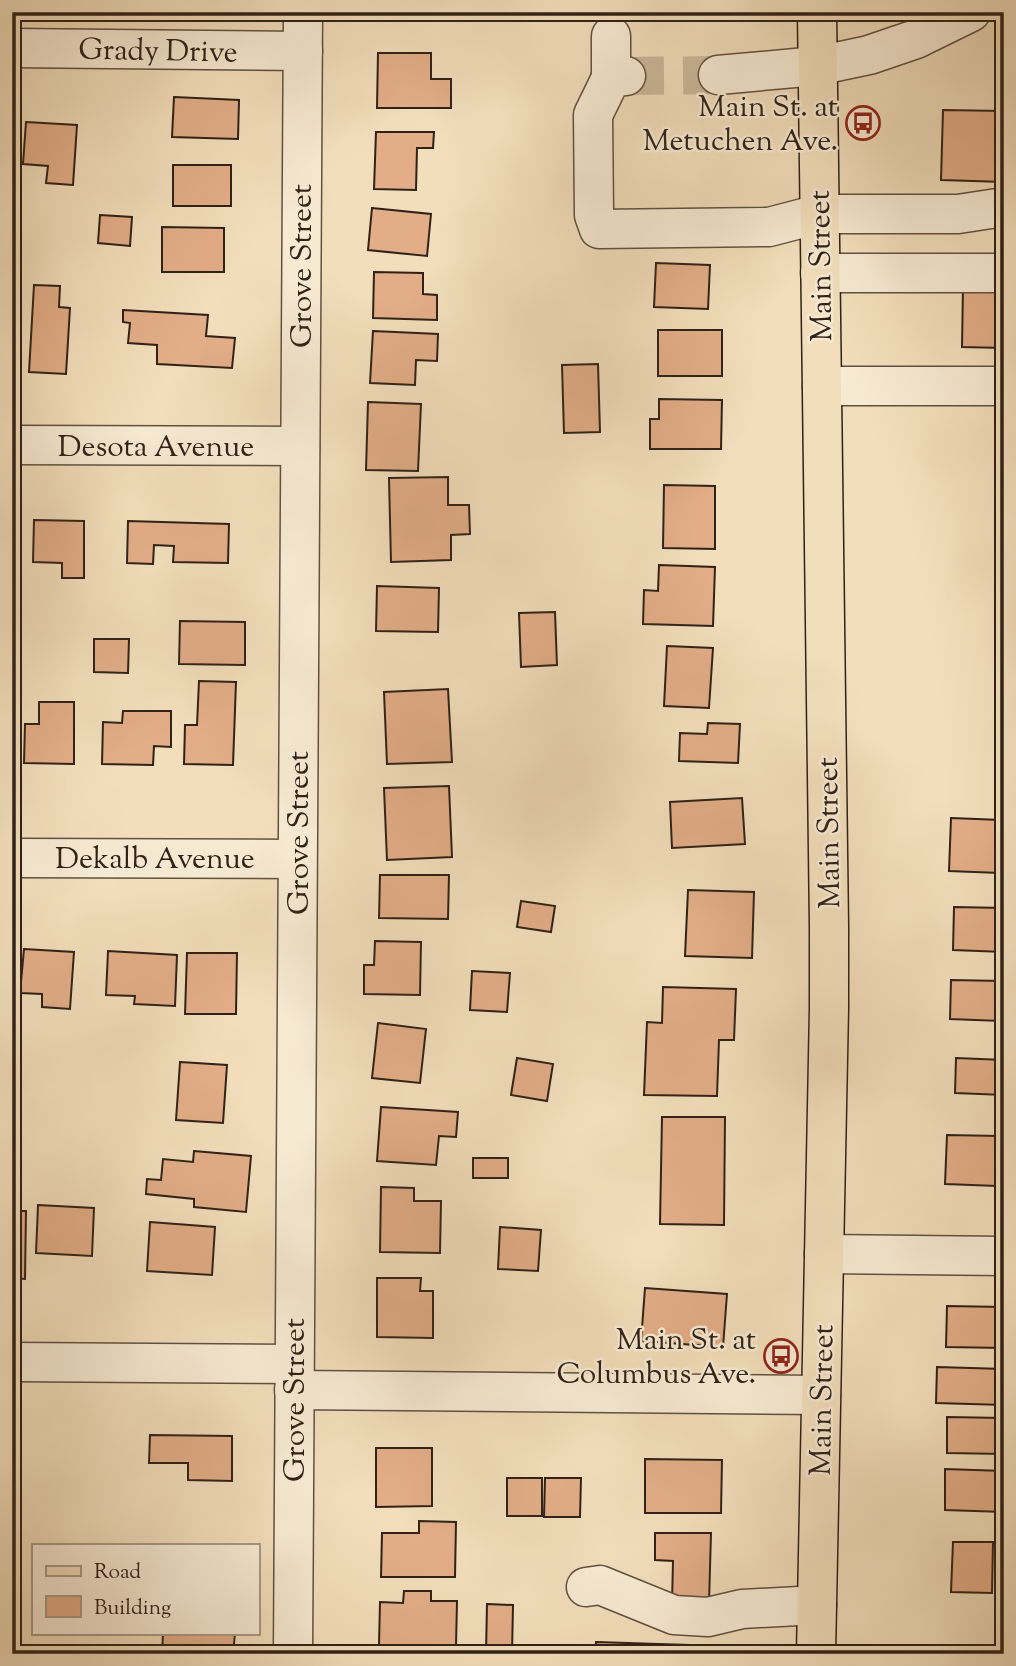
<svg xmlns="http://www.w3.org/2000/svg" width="1016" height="1666" viewBox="0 0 1016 1666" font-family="'Sorts Mill Goudy',serif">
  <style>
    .building { fill: #e2ad87; stroke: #302218; stroke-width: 2 }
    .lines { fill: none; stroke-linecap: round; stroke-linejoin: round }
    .minor-tunnel { stroke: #cbb89a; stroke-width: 38; stroke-dasharray: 38 19; stroke-linecap: butt }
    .minor-casing { stroke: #605141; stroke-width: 41 }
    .major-casing { stroke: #302218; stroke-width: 41 }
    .minor { stroke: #f7ead3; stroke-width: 38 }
    .major { stroke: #f2debb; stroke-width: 38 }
    .labels { text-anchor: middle; stroke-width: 5; stroke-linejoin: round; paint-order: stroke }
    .street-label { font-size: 30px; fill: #302218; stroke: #f7ead3 }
    .poi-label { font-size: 30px; fill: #302218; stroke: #f7ead3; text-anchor: end }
  </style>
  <rect width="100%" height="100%" fill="#f2debb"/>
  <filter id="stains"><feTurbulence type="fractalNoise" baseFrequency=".00286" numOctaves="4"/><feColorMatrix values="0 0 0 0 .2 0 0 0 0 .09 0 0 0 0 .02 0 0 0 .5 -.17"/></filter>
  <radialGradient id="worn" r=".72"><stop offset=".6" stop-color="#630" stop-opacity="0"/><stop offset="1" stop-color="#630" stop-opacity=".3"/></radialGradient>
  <g class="building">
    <polygon points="378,53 431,53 431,79 451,79 451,108 377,108"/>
    <polygon points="174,97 239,100 238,139 172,137"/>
    <polygon points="943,110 1004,111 1004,182 941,180"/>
    <polygon points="26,122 77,125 73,185 46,183 48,166 23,164"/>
    <polygon points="376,132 434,132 433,148 417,148 416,190 374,189"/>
    <rect x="173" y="165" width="58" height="41"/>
    <polygon points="372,208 431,214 427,256 368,250"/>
    <polygon points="100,215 132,217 130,246 98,243"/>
    <polygon points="162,227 224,228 224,272 162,272"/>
    <polygon points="656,263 710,265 708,309 654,307"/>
    <polygon points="374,272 423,273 423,294 437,295 437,320 373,318"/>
    <polygon points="34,285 60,286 59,307 70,308 66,374 29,372"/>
    <polygon points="963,286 1004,287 1004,348 962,347"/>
    <polygon points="123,310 208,315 206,336 235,338 232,368 157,364 157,345 128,343 130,323 123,322"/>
    <rect x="658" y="330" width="64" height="46"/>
    <polygon points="373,331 438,334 437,361 416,360 415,385 370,383"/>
    <polygon points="598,364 600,432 564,433 562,365"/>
    <polygon points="659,399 722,400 721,449 650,449 650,419 659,419"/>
    <polygon points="368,402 421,404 418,471 366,470"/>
    <polygon points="448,477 448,505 469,505 470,534 451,535 451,560 391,562 389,478"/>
    <polygon points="664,485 715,486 715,549 663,548"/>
    <polygon points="34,520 84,521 84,578 62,578 62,563 33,562"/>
    <polygon points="128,521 229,524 228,563 173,562 174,546 154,545 153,564 127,563"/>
    <polygon points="659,565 715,567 713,626 643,624 644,590 658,591"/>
    <polygon points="377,586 439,588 438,632 376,631"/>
    <polygon points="555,612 557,665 521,667 519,613"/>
    <polygon points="180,621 245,622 245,665 179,664"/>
    <polygon points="94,639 129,639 128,673 94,672"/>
    <polygon points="667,646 713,648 709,708 664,706"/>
    <polygon points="199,681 236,682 233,765 184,764 185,725 197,725"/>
    <polygon points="448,689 452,762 387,764 384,692"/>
    <polygon points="39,702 74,702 74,764 24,763 25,724 39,724"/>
    <polygon points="123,711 171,711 171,747 154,746 153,765 102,764 103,722 122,723"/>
    <polygon points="708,723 740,724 738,763 679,761 680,733 707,734"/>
    <polygon points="449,786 452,857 387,860 384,788"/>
    <polygon points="742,798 745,844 672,848 670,802"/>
    <polygon points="951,818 1001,820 1000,873 949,871"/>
    <polygon points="380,875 449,875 448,919 379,918"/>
    <polygon points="688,890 754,892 752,958 685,956"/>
    <polygon points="521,901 555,906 551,932 517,927"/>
    <polygon points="954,907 1004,908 1004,952 953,950"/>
    <polygon points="375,941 421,942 420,995 364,994 364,965 374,965"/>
    <polygon points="24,949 74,952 70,1009 42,1007 42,994 20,993"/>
    <polygon points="108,951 177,955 175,1006 134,1004 135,996 106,995"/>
    <polygon points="187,953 237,953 236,1014 185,1014"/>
    <polygon points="472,971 510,973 507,1012 470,1010"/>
    <polygon points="951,980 1002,981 1001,1021 950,1019"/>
    <polygon points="663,987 736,989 734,1040 719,1040 717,1096 644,1095 647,1022 662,1023"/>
    <polygon points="378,1023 426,1029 420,1083 372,1078"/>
    <polygon points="517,1058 553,1064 547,1101 511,1095"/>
    <polygon points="956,1058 1004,1060 1004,1095 955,1093"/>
    <polygon points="180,1062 227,1065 223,1123 176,1120"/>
    <polygon points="381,1107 458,1112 456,1137 439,1136 436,1165 377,1161"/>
    <polygon points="662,1117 725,1117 724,1225 660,1224"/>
    <polygon points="947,1135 999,1136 998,1143 1004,1144 1004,1167 997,1167 997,1186 945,1184"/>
    <polygon points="194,1151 251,1156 246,1212 194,1207 194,1199 146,1194 147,1179 161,1180 163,1159 193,1162"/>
    <rect x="473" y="1158" width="35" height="20"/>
    <polygon points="381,1187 414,1188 414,1201 441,1201 440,1253 380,1252"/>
    <polygon points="38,1205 94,1208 92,1256 36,1253"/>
    <polygon points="12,1211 26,1211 25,1279 12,1278"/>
    <polygon points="150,1222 215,1227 212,1275 147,1271"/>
    <polygon points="500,1227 541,1230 538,1271 498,1269"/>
    <polygon points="377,1278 421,1278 420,1291 433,1291 433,1338 377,1337"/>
    <polygon points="645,1288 727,1294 723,1347 641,1341"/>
    <polygon points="947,1306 1004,1307 1004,1348 946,1347"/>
    <polygon points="937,1367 1004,1369 1004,1405 936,1403"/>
    <polygon points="947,1417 1004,1418 1004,1454 947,1453"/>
    <polygon points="150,1435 232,1436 232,1481 188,1480 188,1463 149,1463"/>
    <polygon points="376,1448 432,1448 432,1506 376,1507"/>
    <polygon points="645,1459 722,1460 721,1513 645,1513"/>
    <polygon points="945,1469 1004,1471 1004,1512 945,1510"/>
    <rect x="507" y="1478" width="35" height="38"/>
    <polygon points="545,1478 581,1478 580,1517 544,1517"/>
    <polygon points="419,1521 456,1522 455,1577 381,1577 382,1533 419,1533"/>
    <polygon points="655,1533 711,1533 709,1603 672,1603 673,1561 655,1560"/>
    <polygon points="953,1542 993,1542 992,1593 951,1592"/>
    <polygon points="12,1583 17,1583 18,1617 12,1618"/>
    <polygon points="404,1591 431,1591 431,1601 457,1601 456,1646 379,1645 380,1602 403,1603"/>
    <polygon points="487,1604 513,1605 512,1654 486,1653"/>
    <polygon points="163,1633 235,1633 233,1654 162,1654"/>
    <polygon points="596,1642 721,1646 721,1654 595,1654"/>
  </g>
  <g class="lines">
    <polyline class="minor-tunnel" points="626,76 718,75"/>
    <g class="minor-casing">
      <g id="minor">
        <polyline points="12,48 303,51"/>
        <polyline points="718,75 817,66 869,55 916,39 971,12"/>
        <polyline points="626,76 611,78 593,115 594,215 599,229 769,227 819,214 958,214 1004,207"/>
        <polyline points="611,78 611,36"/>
        <polyline points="820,273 1004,273"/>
        <polyline points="822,386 1004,386"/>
        <polyline points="12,445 300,446"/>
        <polyline points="12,858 297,859"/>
        <polyline points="824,1254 1004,1256"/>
        <polyline points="12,1362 294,1364"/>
        <polyline points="294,1390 821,1395"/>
        <polyline points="586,1587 600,1585 674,1615 708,1617 742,1609 817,1605"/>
        <polyline points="293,1654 303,12"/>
      </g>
    </g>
    <g class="major-casing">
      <polyline id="major" points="816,1654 829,1008 829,927 817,12"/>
    </g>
    <use href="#minor" class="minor"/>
    <use href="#major" class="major"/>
  </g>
  <defs>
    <g id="bus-ring" transform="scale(1.75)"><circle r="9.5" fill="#f7ead3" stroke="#8f2418" stroke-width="1.5"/><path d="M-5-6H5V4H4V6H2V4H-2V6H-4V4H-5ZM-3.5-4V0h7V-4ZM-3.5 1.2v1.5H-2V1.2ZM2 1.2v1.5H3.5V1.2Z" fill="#8f2418"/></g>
  </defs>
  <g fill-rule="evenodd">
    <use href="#bus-ring" x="863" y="123"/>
    <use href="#bus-ring" x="781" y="1356"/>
  </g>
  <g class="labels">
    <g class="street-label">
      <text transform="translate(158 50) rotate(1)" y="10">Grady Drive</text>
      <text transform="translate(301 266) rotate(-90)" y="10">Grove Street</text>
      <text transform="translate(820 266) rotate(-91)" y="10">Main Street</text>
      <text x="156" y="456">Desota Avenue</text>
      <text transform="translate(298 833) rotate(-90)" y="10">Grove Street</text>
      <text transform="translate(828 833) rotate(-91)" y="10">Main Street</text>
      <text x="155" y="868">Dekalb Avenue</text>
      <text transform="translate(294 1400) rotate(-90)" y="10">Grove Street</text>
      <text transform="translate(821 1400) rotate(-89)" y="10">Main Street</text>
    </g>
    <g class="poi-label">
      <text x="838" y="116">Main St. at<tspan x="838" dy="34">Metuchen Ave.</tspan></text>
      <text x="756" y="1349">Main St. at<tspan x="756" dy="34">Columbus Ave.</tspan></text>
    </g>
  </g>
  <rect width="1016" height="1666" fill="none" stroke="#f2debb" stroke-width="42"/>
  <rect x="14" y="14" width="988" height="1638" fill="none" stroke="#302218" stroke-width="3.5"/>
  <rect x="21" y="21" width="974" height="1624" fill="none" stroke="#302218" stroke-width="2"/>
  <rect x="32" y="1544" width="228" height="91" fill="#f7ead3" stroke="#a79a88" stroke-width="2"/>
  <rect x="46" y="1566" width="35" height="10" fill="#f2debb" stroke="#a79a88" stroke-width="2"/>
  <text x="94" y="1578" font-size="21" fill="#302218">Road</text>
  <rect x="46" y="1596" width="35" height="21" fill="#e2ad87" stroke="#a79a88" stroke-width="2"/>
  <text x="94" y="1614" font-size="21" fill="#302218">Building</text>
  <rect width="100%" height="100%" filter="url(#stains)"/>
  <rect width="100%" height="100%" fill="url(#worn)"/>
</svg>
